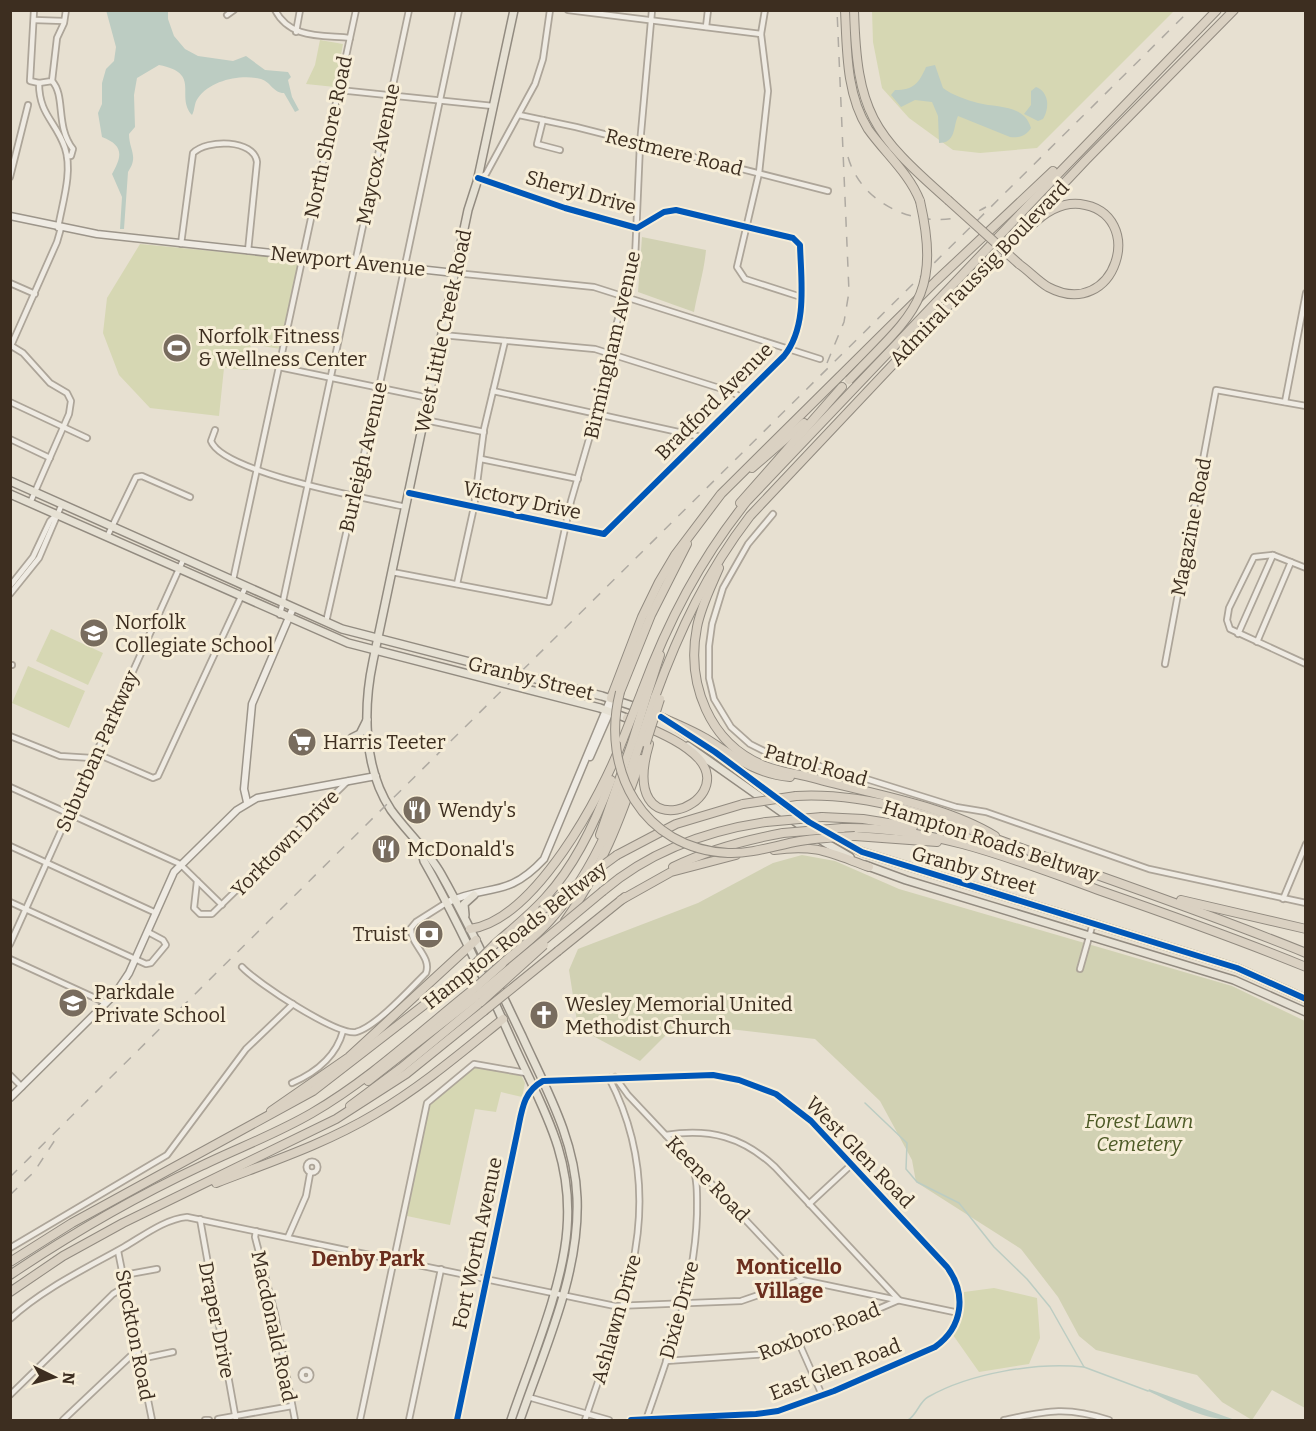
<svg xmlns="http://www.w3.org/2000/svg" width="1316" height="1431" viewBox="0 0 1316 1431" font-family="Bitter,serif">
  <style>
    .green { fill: #d6d7b3 }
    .cemetery { fill: #d1d1b3 }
    .water { fill: #bcccc2 }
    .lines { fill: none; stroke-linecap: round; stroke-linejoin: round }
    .stream { stroke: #bcccc2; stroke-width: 1.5 }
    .street-casing { stroke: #ada599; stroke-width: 8 }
    .secondary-casing { stroke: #9c958a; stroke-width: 9 }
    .primary-casing { stroke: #928b80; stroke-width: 10 }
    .highway-casing { stroke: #928b80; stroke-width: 10 }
    .street { stroke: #efebe3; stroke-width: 4.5 }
    .secondary { stroke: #efebe3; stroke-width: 6 }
    .primary { stroke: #e6e1d4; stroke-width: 7 }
    .highway { stroke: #dad1c2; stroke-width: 8 }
    .rail { stroke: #afaaa2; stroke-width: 1.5; stroke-dasharray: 10 10; stroke-linecap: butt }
    .highway-bridge-casing { stroke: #928b80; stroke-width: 10; stroke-linecap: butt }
    .highway-bridge { stroke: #dad1c2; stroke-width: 8 }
    .cycleway-casing { stroke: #f7eed8; stroke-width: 10 }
    .cycleway { stroke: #0057b8; stroke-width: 6 }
    .labels { text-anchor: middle; stroke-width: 6; stroke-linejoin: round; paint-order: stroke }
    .street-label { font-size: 20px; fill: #3d2e20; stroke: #f7eed8 }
    .poi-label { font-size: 20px; fill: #3d2e20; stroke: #f7eed8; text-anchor: start }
    .park-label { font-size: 20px; font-style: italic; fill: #4d5a26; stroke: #f7eed8 }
    .neighbourhood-label { font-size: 21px; font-weight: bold; fill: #6b2e1e; stroke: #f7eed8 }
  </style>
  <rect width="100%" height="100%" fill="#e7e0d1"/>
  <g class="green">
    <polygon points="872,11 1174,11 1037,148 980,153 953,150 909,118 882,88 873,42"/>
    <polygon points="320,40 343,44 335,87 306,84 315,65"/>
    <polygon points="140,244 293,259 299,265 280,349 251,344 248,370 224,368 219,416 150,408 119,375 103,333 107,298"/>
    <polygon points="51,629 103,653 88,685 36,661"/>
    <polygon points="28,666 85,691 69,728 12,703"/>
    <polygon points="479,1066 521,1075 525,1083 522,1097 501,1092 496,1112 475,1109 450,1225 407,1216 430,1102 473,1067"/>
    <polygon points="994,1288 1037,1298 1040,1338 1029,1364 979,1372 953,1335 961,1316 964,1292"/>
  </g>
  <g class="cemetery">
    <path d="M642 237 706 250C704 272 698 290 694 312L638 292Z"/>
    <polygon points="802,855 835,861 899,889 1232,986 1305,1021 1305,1408 1272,1390 1252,1420 1222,1402 1197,1375 1096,1350 1079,1336 1058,1297 1021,1249 916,1182 912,1160 880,1101 815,1039 678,1023 640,1061 578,1028 569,970 578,949 698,903 773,863"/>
  </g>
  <g class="water">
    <path d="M106 10 168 11V19L174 36 185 49 198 56 233 61 246 56 265 70 288 72 291 77 288 80 292 97 299 110 295 112 284 93C273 93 271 82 261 79 241 74 211 80 198 98 194 103 195 110 192 115 175 96 202 73 159 65L137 78 134 95 135 127 129 134C129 150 139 156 128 172L124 229H120L122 197 112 174C123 155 123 145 102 137L98 113 102 104V83L106 69 114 61 116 47Z"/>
    <path d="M935 65 943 88C952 95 967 100 978 103 997 108 1024 104 1031 128 1026 136 1019 138 1010 137L958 116C953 127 956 143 939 143L938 116 932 102 915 100 901 107 891 95 895 90C914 90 919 83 926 67Z"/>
    <path d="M1036 87C1049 92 1050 108 1043 119L1038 121 1024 114 1031 105V91Z"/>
    <path d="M1149 1389 1235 1420C1206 1421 1174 1403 1148 1391Z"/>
  </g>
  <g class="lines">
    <g class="stream">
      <polyline points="865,1103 907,1143 906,1169 917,1182 959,1203 994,1247 1027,1279 1050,1307 1084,1367 1148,1391"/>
      <path d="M908 1420C917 1415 919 1402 928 1397 970 1373 1037 1362 1084 1367"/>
    </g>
    <g class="street-casing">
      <g id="street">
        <path d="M34 10 30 81 39 83C39 115 56 121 65 148 73 172 62 204 58 228"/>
        <path d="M275 10C290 39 321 35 350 38"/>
        <polyline points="568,10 761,34"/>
        <polyline points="765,10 761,34 768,91 759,173 737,267 745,279 801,297"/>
        <polyline points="227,15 234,10"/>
        <polyline points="34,20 64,21"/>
        <polyline points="706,27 708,10"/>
        <polyline points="296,32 300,10"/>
        <path d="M52 81C66 96 55 126 73 149L71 156H67"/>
        <polyline points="39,83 52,81 57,38 64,23 66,10"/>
        <polyline points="339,90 493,106"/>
        <polyline points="519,115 576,127 828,191"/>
        <polyline points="543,120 537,144 560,150"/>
        <polyline points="10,177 28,105"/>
        <polyline points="479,178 486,174 535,84 543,59 550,10"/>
        <path d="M181 244 193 153C207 139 254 139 257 162L248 251"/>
        <polyline points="455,273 594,287 820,359"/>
        <polyline points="10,283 35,294"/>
        <polyline points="442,335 595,349 732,392 742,398"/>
        <polyline points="10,345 23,353 50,383 67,393 71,401 69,414 30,503"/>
        <polyline points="10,348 57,242 61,228"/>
        <polyline points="279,367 429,398"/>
        <polyline points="493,391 701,437"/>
        <polyline points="10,402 87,438"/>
        <polyline points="1285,402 1306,293"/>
        <polyline points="425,420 484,432"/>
        <path d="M215 430 211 441C223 473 371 499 406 507"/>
        <polyline points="10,439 50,458"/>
        <polyline points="481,459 578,479"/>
        <path d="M409 493 604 534 784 356C808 326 801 280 800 245L793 238 676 210 664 212 637 228 565 208 478 178"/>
        <polyline points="773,514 748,544 723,588 712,624 709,646 709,678 714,699 731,727 750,744 772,755 841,771 956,807 986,812 1149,869 1306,903"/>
        <polyline points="107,537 136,477 142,476 190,497"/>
        <polyline points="1306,568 1273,555 1254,557 1229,608 1227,620 1230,629 1306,664"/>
        <polyline points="392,572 549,602 571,501 596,415 608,354 635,259 640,144 652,10"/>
        <polyline points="233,580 356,10"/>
        <polyline points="457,584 474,507 484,429 505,341"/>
        <polyline points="10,586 33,557 50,521 56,515"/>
        <polyline points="10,594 39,558 62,504"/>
        <polyline points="280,615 409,10"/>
        <polyline points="326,622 379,388 459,10"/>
        <polyline points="1238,634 1273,555"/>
        <polyline points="1257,642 1291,562"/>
        <polyline points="1165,664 1216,390 1306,406"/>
        <polyline points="10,665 12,665"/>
        <polyline points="10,736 60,756 92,758"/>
        <polyline points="95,753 153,778 158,776 246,586"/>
        <polyline points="10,787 180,864 222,905"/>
        <polyline points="10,846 156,913"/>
        <polyline points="197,881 194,908 200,914 212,914 348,781"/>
        <polyline points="1283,899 1306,844"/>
        <polyline points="10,902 146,964 151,963 166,945 163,940 148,932"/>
        <polyline points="10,944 184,558"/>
        <polyline points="10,959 106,1003"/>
        <path d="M242 967C257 983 337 1036 356 1032 376 1027 411 988 426 973 432 956 410 945 411 928L416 922 446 903"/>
        <polyline points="1080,969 1093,923"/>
        <polyline points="10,1075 22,1087"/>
        <polyline points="615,1077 628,1095 802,1280"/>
        <path d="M292 1083C315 1073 336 1057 343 1031"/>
        <circle cx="312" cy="1167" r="5.5"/>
        <polyline points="809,1204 851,1165"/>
        <polyline points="200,1219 236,1420"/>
        <polyline points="256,1231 255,1237 275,1314 295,1420"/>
        <polyline points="288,1237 306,1196 310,1174"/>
        <polyline points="10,1248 167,1155 246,1049 293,1004"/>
        <polyline points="118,1251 152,1420"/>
        <polyline points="124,1275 157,1269"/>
        <path d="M10 1319C44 1288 85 1269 124 1247 143 1236 165 1219 187 1217L615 1306 741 1301 802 1280 959 1313"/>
        <polyline points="799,1343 822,1395"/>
        <polyline points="140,1359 173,1352"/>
        <path d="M666 1361 766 1354 799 1343 899 1300 775 1167C743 1137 710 1128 666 1135"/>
        <circle cx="306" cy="1375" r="4.5"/>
        <polyline points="10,1395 113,1294 126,1286"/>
        <polyline points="528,1397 609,1420"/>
        <polyline points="218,1419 292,1406"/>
        <polyline points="63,1420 138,1349"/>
        <polyline points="205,1420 209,1420"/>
        <polyline points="360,1420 427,1103 474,1064 526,1073"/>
        <polyline points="409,1420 441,1269"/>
        <path d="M457 1420 518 1129C522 1109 524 1091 543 1081L713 1075 739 1080 776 1094 811 1121 947 1267C967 1294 963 1327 935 1347L834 1391 778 1411 756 1414 631 1420"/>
        <path d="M585 1420C624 1303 672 1199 609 1078"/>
        <path d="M646 1420C669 1353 695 1287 697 1214 697 1197 698 1180 692 1164"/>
        <path d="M1004 1420C1047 1411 1066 1406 1109 1420"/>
      </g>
    </g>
    <g class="secondary-casing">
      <g id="secondary">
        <polyline points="10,216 97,234 455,273"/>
        <polyline points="590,757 615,700"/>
        <polyline points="247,802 244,789 252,704 293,608"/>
        <path d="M446 903C487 883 506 900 544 859L611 698"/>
        <polyline points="10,1098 115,994 129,973 174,872 237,810 257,798 376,776"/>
      </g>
    </g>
    <g class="primary-casing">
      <g id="primary">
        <path d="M514 10 477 182 468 210 373 661C363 708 363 768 391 810 407 832 428 851 441 874 471 927 496 982 522 1036 546 1089 575 1139 577 1198 580 1274 544 1350 520 1420"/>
        <polyline points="10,481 342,629 602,696 639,708"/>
        <polyline points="10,494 348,643 600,708 632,720"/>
        <path d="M678 728C740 768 795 821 862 852L1237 968 1306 999"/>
        <polyline points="352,738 360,734 367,720"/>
        <polyline points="688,746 824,842 850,857"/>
        <path d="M421 849 424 861C457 919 485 980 512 1041 541 1106 573 1154 567 1229 563 1287 530 1364 511 1420"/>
        <polyline points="865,865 906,880 1234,980 1306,1012"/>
        <polyline points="465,915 464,904 474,895"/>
      </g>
    </g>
    <g class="highway-casing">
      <g id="highway">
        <path d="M845 10C847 50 846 94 868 129 885 153 909 173 920 201"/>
        <path d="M854 10C857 113 872 133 948 200"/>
        <path d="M1019 264C1029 271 1038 281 1048 287 1116 323 1149 213 1080 204 1061 202 1044 213 1031 226"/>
        <polyline points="752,468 804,423"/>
        <polyline points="740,503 842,387"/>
        <path d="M719 568C711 587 701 606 697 627 686 683 709 744 765 766 779 772 794 773 809 777 866 793 945 805 995 836"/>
        <path d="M642 691C668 621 700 560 747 501L1061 171 1217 10"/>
        <polyline points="620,692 651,615 687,544"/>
        <polyline points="647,695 660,655"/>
        <path d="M655 697C679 631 707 572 750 516L1086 160 1234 10"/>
        <polyline points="611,698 642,617 659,582 675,555 721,494 936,281 1053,171"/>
        <path d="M661 717C676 724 691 730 705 738 734 756 755 774 790 777"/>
        <path d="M627 718C650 729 682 740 699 759 739 805 617 853 649 744"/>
        <path d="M796 796C882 791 967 829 1046 857 1133 888 1220 918 1306 953"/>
        <polyline points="822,817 863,819 913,827"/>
        <path d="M842 828C933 826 1016 860 1101 891 1170 915 1238 939 1306 967"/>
        <polyline points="600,835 633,740"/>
        <polyline points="855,836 937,842"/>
        <path d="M774 850C817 844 830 853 869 867"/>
        <polyline points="617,855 676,824 743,804"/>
        <path d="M673 867C708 850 745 840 783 833"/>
        <path d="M603 891C650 851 705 831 766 822"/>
        <polyline points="621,900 671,872 736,855"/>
        <polyline points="1181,900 1306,929"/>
        <path d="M565 921C601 871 621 817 641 759"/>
        <path d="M470 929C535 920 602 795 623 739"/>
        <path d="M495 944C512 929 531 914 546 897 576 864 596 821 611 780"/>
        <polyline points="558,951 625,897"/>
        <path d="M502 964C519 949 538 935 553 917 597 867 620 804 640 742"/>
        <polyline points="368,1081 478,995"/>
        <polyline points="350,1106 401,1068 481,1002"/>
        <polyline points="271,1111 349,1057 476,940"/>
        <path d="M216 1183C270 1162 325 1144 375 1114 421 1087 462 1052 503 1019"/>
        <polyline points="10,1262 72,1223 313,1091 468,971"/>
        <path d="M10 1275C71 1234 135 1197 201 1166 238 1148 276 1134 312 1113 371 1079 422 1030 475 988"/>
        <polyline points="10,1292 63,1256 123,1223 336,1119 406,1074 484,1011"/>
      </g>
    </g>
    <use href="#street" class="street"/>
    <use href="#secondary" class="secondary"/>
    <use href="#primary" class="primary"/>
    <use href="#highway" class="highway"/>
    <g class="rail">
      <path d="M848 157C864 213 937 236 986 207"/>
      <polyline points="827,363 844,322 849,292 837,10"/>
      <polyline points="10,1177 1190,10"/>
      <polyline points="10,1195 34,1172 55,1140"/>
    </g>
    <g class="highway-bridge-casing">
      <g id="highway-bridge">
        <polyline points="948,200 1019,264"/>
        <path d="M849 380C912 314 942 299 920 201"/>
        <path d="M620 692C600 770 643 849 728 853 752 854 777 845 800 841 819 838 837 837 855 836"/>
        <polyline points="623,739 642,691"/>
        <polyline points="633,740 647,695"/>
        <polyline points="640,742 655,697"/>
        <polyline points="646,743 660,699"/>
        <polyline points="743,804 796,796"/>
        <polyline points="766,822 822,817"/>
        <polyline points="783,833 842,828"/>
        <polyline points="541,911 617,855"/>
        <polyline points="468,971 495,944"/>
        <polyline points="475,988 502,964"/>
        <polyline points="478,995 603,891"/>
        <polyline points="481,1002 544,945"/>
        <polyline points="484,1011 558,951"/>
      </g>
    </g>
    <use href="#highway-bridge" class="highway-bridge"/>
    <g class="cycleway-casing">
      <g id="cycleway">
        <path d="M409 493 604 534 784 356C808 326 801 280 800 245L793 238 676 210 664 212 637 228 565 208 478 178"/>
        <polyline points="661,717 715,752 809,822 862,852 1237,968 1306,999"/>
        <path d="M457 1420 518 1129C522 1109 524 1091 543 1081L713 1075 739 1080 776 1094 811 1121 947 1267C967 1294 963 1327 935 1347L834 1391 778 1411 756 1414 631 1420"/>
      </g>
    </g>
    <use href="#cycleway" class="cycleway"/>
  </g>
  <defs>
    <g id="stadium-disc" transform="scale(1.5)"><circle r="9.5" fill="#786c5e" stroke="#f7eed8"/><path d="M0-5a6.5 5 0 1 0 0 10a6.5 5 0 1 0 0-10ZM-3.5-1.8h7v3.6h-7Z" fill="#fff"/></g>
    <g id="school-disc" transform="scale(1.5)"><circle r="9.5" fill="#786c5e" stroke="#f7eed8"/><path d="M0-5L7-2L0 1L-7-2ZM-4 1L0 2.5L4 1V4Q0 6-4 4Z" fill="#fff"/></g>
    <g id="supermarket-disc" transform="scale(1.5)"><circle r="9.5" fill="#786c5e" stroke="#f7eed8"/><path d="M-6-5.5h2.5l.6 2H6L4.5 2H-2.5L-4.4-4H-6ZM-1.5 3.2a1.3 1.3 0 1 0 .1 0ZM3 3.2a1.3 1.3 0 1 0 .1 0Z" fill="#fff"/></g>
    <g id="restaurant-disc" transform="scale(1.5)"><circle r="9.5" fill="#786c5e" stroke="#f7eed8"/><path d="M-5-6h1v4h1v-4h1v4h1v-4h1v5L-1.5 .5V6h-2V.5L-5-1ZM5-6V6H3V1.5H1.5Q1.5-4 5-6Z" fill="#fff"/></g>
    <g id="bank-disc" transform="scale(1.5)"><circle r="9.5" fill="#786c5e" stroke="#f7eed8"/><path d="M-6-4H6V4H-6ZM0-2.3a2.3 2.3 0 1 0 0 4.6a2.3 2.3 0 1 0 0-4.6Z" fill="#fff"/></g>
    <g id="church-disc" transform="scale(1.5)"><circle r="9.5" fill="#786c5e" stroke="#f7eed8"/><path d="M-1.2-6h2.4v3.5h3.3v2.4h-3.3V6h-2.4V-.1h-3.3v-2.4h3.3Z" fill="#fff"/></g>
  </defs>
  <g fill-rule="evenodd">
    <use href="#stadium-disc" x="177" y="348"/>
    <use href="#school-disc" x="94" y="633"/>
    <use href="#supermarket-disc" x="302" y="742"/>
    <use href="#restaurant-disc" x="417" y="810"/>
    <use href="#restaurant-disc" x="386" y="849"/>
    <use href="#bank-disc" x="429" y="934"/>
    <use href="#school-disc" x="73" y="1003"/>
    <use href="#church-disc" x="544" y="1015"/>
  </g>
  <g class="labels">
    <g class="street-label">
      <text transform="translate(328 137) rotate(-78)" y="7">North Shore Road</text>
      <text transform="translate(674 152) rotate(14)" y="7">Restmere Road</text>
      <text transform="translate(378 154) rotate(-78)" y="7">Maycox Avenue</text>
      <text transform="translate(581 192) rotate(16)" y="7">Sheryl Drive</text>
      <text transform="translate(348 261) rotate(6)" y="7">Newport Avenue</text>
      <text transform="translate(979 273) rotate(-46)" y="7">Admiral Taussig Boulevard</text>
      <text transform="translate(443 331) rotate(-78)" y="7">West Little Creek Road</text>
      <text transform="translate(612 345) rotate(-77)" y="7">Birmingham Avenue</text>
      <text transform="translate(714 401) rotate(-45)" y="7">Bradford Avenue</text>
      <text transform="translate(363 457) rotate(-77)" y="7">Burleigh Avenue</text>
      <text transform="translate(522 500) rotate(12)" y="7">Victory Drive</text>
      <text transform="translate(1191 527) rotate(-79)" y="7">Magazine Road</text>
      <text transform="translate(531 678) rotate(14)" y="7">Granby Street</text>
      <text transform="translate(97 751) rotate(-66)" y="7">Suburban Parkway</text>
      <text transform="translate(816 765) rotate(16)" y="7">Patrol Road</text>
      <text transform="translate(991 841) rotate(18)" y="7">Hampton Roads Beltway</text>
      <text transform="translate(285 843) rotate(-45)" y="7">Yorktown Drive</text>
      <text transform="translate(974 870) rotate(16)" y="7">Granby Street</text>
      <text transform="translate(515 935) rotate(-38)" y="7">Hampton Roads Beltway</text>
      <text transform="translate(860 1152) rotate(46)" y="7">West Glen Road</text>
      <text transform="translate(708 1179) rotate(46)" y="7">Keene Road</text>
      <text transform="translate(477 1243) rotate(-78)" y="7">Fort Worth Avenue</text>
      <text transform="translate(679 1310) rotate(-75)" y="7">Dixie Drive</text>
      <text transform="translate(616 1319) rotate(-74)" y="7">Ashlawn Drive</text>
      <text transform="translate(217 1320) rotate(79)" y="7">Draper Drive</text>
      <text transform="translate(274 1326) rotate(78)" y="7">Macdonald Road</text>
      <text transform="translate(819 1331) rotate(-21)" y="7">Roxboro Road</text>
      <text transform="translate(135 1335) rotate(79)" y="7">Stockton Road</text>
      <text transform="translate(835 1369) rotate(-21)" y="7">East Glen Road</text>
    </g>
    <g class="poi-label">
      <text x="198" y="343">Norfolk Fitness<tspan x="198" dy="23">&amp; Wellness Center</tspan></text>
      <text x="115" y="629">Norfolk<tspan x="115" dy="23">Collegiate School</tspan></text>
      <text x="323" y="749">Harris Teeter</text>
      <text x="438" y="817">Wendy's</text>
      <text x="407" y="856">McDonald's</text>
      <text x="408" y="941" text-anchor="end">Truist</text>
      <text x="94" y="999">Parkdale<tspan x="94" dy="23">Private School</tspan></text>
      <text x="565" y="1011">Wesley Memorial United<tspan x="565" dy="23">Methodist Church</tspan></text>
    </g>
    <g class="park-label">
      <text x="1139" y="1128">Forest Lawn<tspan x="1139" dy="23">Cemetery</tspan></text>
    </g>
    <g class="neighbourhood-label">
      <text x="368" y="1266">Denby Park</text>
      <text x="789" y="1274">Monticello<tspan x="789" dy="24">Village</tspan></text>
    </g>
  </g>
  <rect width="1316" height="1431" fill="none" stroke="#3d2e20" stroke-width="24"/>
  <g transform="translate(54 1377) rotate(95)" stroke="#f7eed8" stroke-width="4.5" paint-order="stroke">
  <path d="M0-4.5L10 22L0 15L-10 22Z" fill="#3d2e20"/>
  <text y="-9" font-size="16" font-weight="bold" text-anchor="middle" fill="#3d2e20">N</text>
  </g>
</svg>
